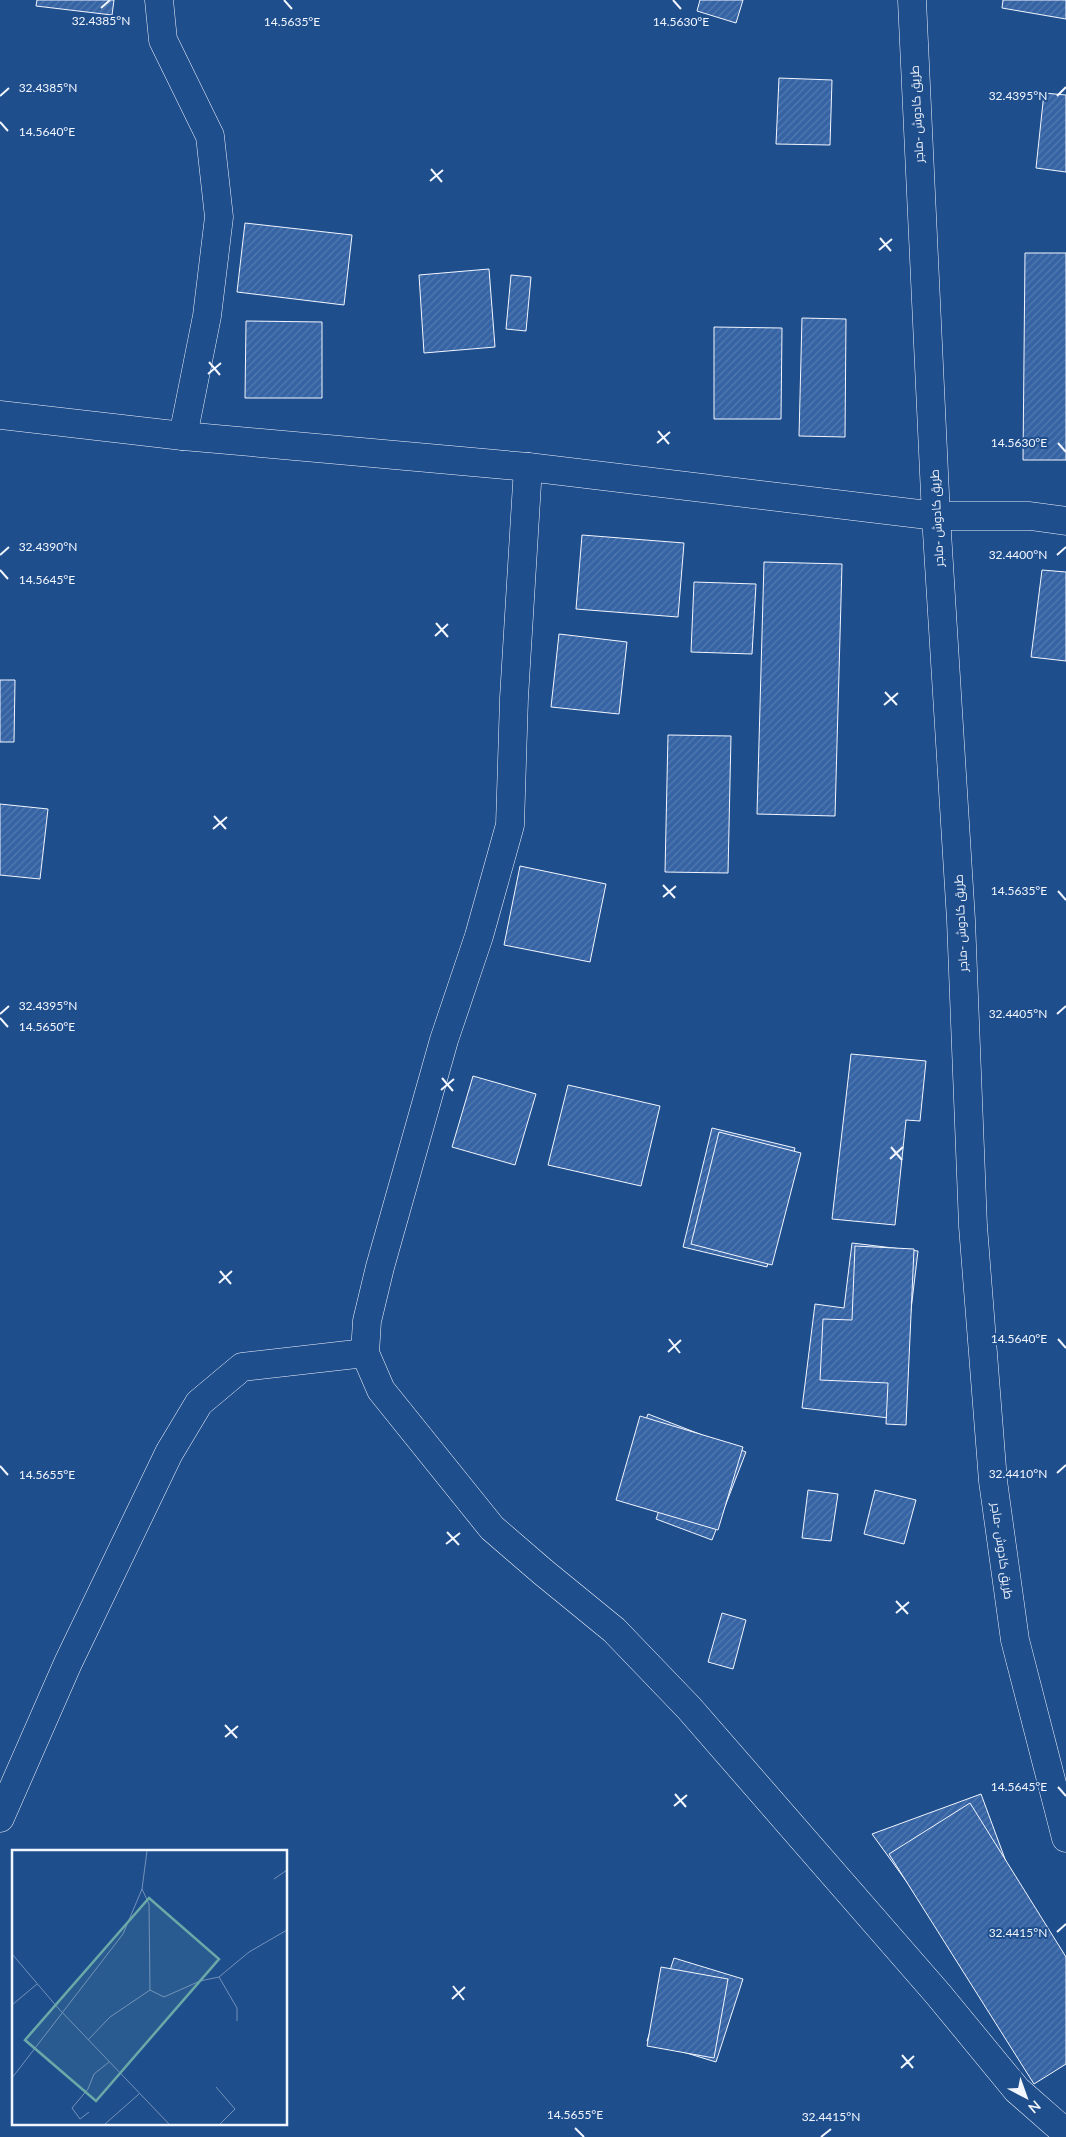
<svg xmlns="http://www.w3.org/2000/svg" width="1066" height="2137" viewBox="0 0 1066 2137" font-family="Lato,Cairo,sans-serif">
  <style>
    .building { fill: url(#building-hatch); stroke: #f2f6ff }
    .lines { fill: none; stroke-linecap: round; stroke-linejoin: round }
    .minor-casing { stroke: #f2f6ff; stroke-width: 29 }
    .tertiary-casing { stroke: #f2f6ff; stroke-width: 29 }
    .trunk-casing { stroke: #f2f6ff; stroke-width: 29 }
    .minor { stroke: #1f4e8c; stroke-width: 28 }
    .tertiary { stroke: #1f4e8c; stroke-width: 28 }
    .trunk { stroke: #1f4e8c; stroke-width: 28 }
    .ticks { fill: none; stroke: #f2f6ff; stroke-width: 2 }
    .labels { text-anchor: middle; stroke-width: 4; stroke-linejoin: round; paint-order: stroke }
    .street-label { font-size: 12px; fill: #f2f6ff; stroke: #1f4e8c }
    .inset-road { fill: none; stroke: #7391ba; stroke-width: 1 }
    .view { fill: #6aa9a8; fill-opacity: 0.15; stroke: #6aa9a8; stroke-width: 2.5 }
    .inset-edge { fill: none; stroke: #f2f6ff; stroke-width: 2.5 }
    .ticks-label { font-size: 12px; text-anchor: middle; fill: #f2f6ff; stroke: #1f4e8c; stroke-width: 4; stroke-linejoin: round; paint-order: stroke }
  </style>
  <defs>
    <pattern id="building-hatch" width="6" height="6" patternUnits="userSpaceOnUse" patternTransform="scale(1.25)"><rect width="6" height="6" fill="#3563a3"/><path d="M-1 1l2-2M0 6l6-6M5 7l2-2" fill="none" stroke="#537ab1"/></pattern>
  </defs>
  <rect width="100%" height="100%" fill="#1f4e8c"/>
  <g class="building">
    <polygon points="37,0 114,0 112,15 36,6"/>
    <polygon points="700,0 743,0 736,23 697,11"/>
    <polygon points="1003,0 1066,0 1066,19 1002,8"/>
    <polygon points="779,78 832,80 830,145 776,144"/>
    <polygon points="1044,93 1066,95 1066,172 1036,168"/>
    <polygon points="245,223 352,235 344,305 237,292"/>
    <polygon points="1025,253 1066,253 1066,460 1023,460"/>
    <polygon points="489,269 495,347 424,353 419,275"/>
    <polygon points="511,275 531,277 526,331 506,329"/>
    <polygon points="802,318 846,319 845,437 799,436"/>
    <polygon points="246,321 322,322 322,398 245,398"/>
    <polygon points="714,327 782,328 781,419 714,419"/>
    <polygon points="582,535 684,543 678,617 576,609"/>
    <polygon points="764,562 842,564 835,816 757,814"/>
    <polygon points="1042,570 1066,572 1066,661 1031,657"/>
    <polygon points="694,582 756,584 752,654 691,652"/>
    <polygon points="559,634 627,642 619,714 551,707"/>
    <polygon points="0,680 15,680 14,742 0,742"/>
    <polygon points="668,735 731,736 728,873 665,872"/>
    <polygon points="0,804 48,809 40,879 0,875"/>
    <polygon points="520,866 606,884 590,962 504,945"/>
    <polygon points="851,1054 926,1061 920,1121 906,1120 895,1225 832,1219"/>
    <polygon points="473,1076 536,1094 515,1165 452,1147"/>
    <polygon points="568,1085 660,1106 641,1186 548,1165"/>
    <polygon points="712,1128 795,1148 767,1267 683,1247"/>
    <polygon points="719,1132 801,1153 772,1265 691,1244"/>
    <polygon points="852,1243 918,1251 898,1419 802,1408 815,1304 844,1308"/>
    <polygon points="855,1246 914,1249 906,1425 886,1424 888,1383 820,1380 823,1319 852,1320"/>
    <polygon points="648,1414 746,1452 712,1540 656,1519 668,1486 627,1470"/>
    <polygon points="640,1416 743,1447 718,1530 616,1500"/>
    <polygon points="808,1490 838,1494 831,1541 802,1538"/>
    <polygon points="875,1490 916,1500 904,1544 864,1534"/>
    <polygon points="722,1613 746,1620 733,1669 708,1662"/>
    <polygon points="981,1794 1066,2024 1066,2048 1036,2060 872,1834"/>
    <polygon points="970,1803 1066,1957 1066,2064 1034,2084 889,1854"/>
    <polygon points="674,1958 743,1979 716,2062 647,2041"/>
    <polygon points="661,1967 728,1979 714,2058 647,2046"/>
  </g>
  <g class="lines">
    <g class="minor-casing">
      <g id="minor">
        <polyline points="159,0 163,40 210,136 219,217 207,316 183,436"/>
        <polyline points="528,467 514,698 510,825 479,936 444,1040 380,1267 367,1321 365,1353 381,1390 492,1528 543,1572 614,1630 689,1708 938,1994 1017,2090 1066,2133"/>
        <polyline points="936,516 1030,516 1066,521"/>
        <polyline points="0,1818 68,1663 169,1453 199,1403 242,1367 365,1353"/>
      </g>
    </g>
    <g class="tertiary-casing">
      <polyline id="tertiary" points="0,415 183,436 528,467 936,516"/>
    </g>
    <g class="trunk-casing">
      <polyline id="trunk" points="912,0 936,516 961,920 973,1226 993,1481 1015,1640 1066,1838"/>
    </g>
    <use href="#minor" class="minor"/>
    <use href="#tertiary" class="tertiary"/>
    <use href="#trunk" class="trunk"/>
  </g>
  <path class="ticks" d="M284 0 292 9M673 0 681 9M101 8 110 0M0 96 9 88M1057 96 1066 87M0 122 8 131M431 169 442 182M430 181 443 170M880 238 891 251M879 250 892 239M209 362 220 375M208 374 221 363M658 431 669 444M657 443 670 432M1058 443 1066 452M0 555 9 547M1057 555 1066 547M0 570 8 579M436 623 448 637M435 636 448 624M885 692 897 705M884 705 898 693M214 816 226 829M213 829 227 817M663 885 675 898M1058 891 1066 900M663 897 676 886M0 1014 9 1006M1057 1014 1066 1006M0 1018 8 1027M442 1078 453 1091M441 1090 454 1079M891 1147 902 1160M890 1159 903 1147M220 1271 231 1284M219 1283 232 1271M669 1339 680 1353M1058 1339 1066 1348M668 1352 681 1340M0 1466 8 1475M1057 1473 1066 1465M447 1532 459 1545M446 1544 460 1533M896 1601 908 1614M896 1613 909 1602M225 1725 237 1738M225 1737 238 1726M1058 1787 1066 1796M675 1794 686 1807M674 1806 687 1795M1057 1932 1066 1924M453 1986 464 2000M452 1999 465 1987M902 2055 913 2068M901 2068 914 2056M575 2128 584 2137M821 2137 831 2129"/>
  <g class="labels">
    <g class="street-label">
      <text transform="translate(917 114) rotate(-93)" y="4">طريق كادوش -ماجر</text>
      <text transform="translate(937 518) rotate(-93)" y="4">طريق كادوش -ماجر</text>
      <text transform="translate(961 923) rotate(-93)" y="4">طريق كادوش -ماجر</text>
      <text transform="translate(1002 1551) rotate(82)" y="4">طريق كادوش -ماجر</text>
    </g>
  </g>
  <g transform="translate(12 1850)">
    <rect width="275" height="275" fill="#1f4e8c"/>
    <path class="inset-road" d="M262 29 275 20M0 104 46 158 157 274M207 127 237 102 275 80M138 140 152 147 188 131 207 127 225 158V171M0 155 25 134M76 190 98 167 138 140 137 54 130 39M0 228 111 84 130 39 135 1M204 237 223 259 208 274M77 262 68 269 60 258 76 239 82 224 97 212M93 274 127 244"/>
    <path class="view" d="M137 48 207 109 84 251 13 190Z"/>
    <rect width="275" height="275" class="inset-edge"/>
  </g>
  <g class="ticks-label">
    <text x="101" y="25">32.4385°N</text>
    <text x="292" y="26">14.5635°E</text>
    <text x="681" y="26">14.5630°E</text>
    <text x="48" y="92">32.4385°N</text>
    <text x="1018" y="100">32.4395°N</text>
    <text x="47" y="136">14.5640°E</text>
    <text x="1019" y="447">14.5630°E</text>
    <text x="48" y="551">32.4390°N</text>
    <text x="1018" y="559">32.4400°N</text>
    <text x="47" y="584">14.5645°E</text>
    <text x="1019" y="895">14.5635°E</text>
    <text x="48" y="1010">32.4395°N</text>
    <text x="1018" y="1018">32.4405°N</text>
    <text x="47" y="1031">14.5650°E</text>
    <text x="1019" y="1343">14.5640°E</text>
    <text x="1018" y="1478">32.4410°N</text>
    <text x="47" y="1479">14.5655°E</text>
    <text x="1019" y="1791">14.5645°E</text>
    <text x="1018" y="1937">32.4415°N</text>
    <text x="575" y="2119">14.5655°E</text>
    <text x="831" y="2121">32.4415°N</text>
  </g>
  <g transform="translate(1026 2097) rotate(139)" stroke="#1f4e8c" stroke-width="4" paint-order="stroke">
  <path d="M0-4L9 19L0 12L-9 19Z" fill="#f2f6ff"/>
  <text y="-8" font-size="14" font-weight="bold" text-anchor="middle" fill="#f2f6ff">N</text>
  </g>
</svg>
